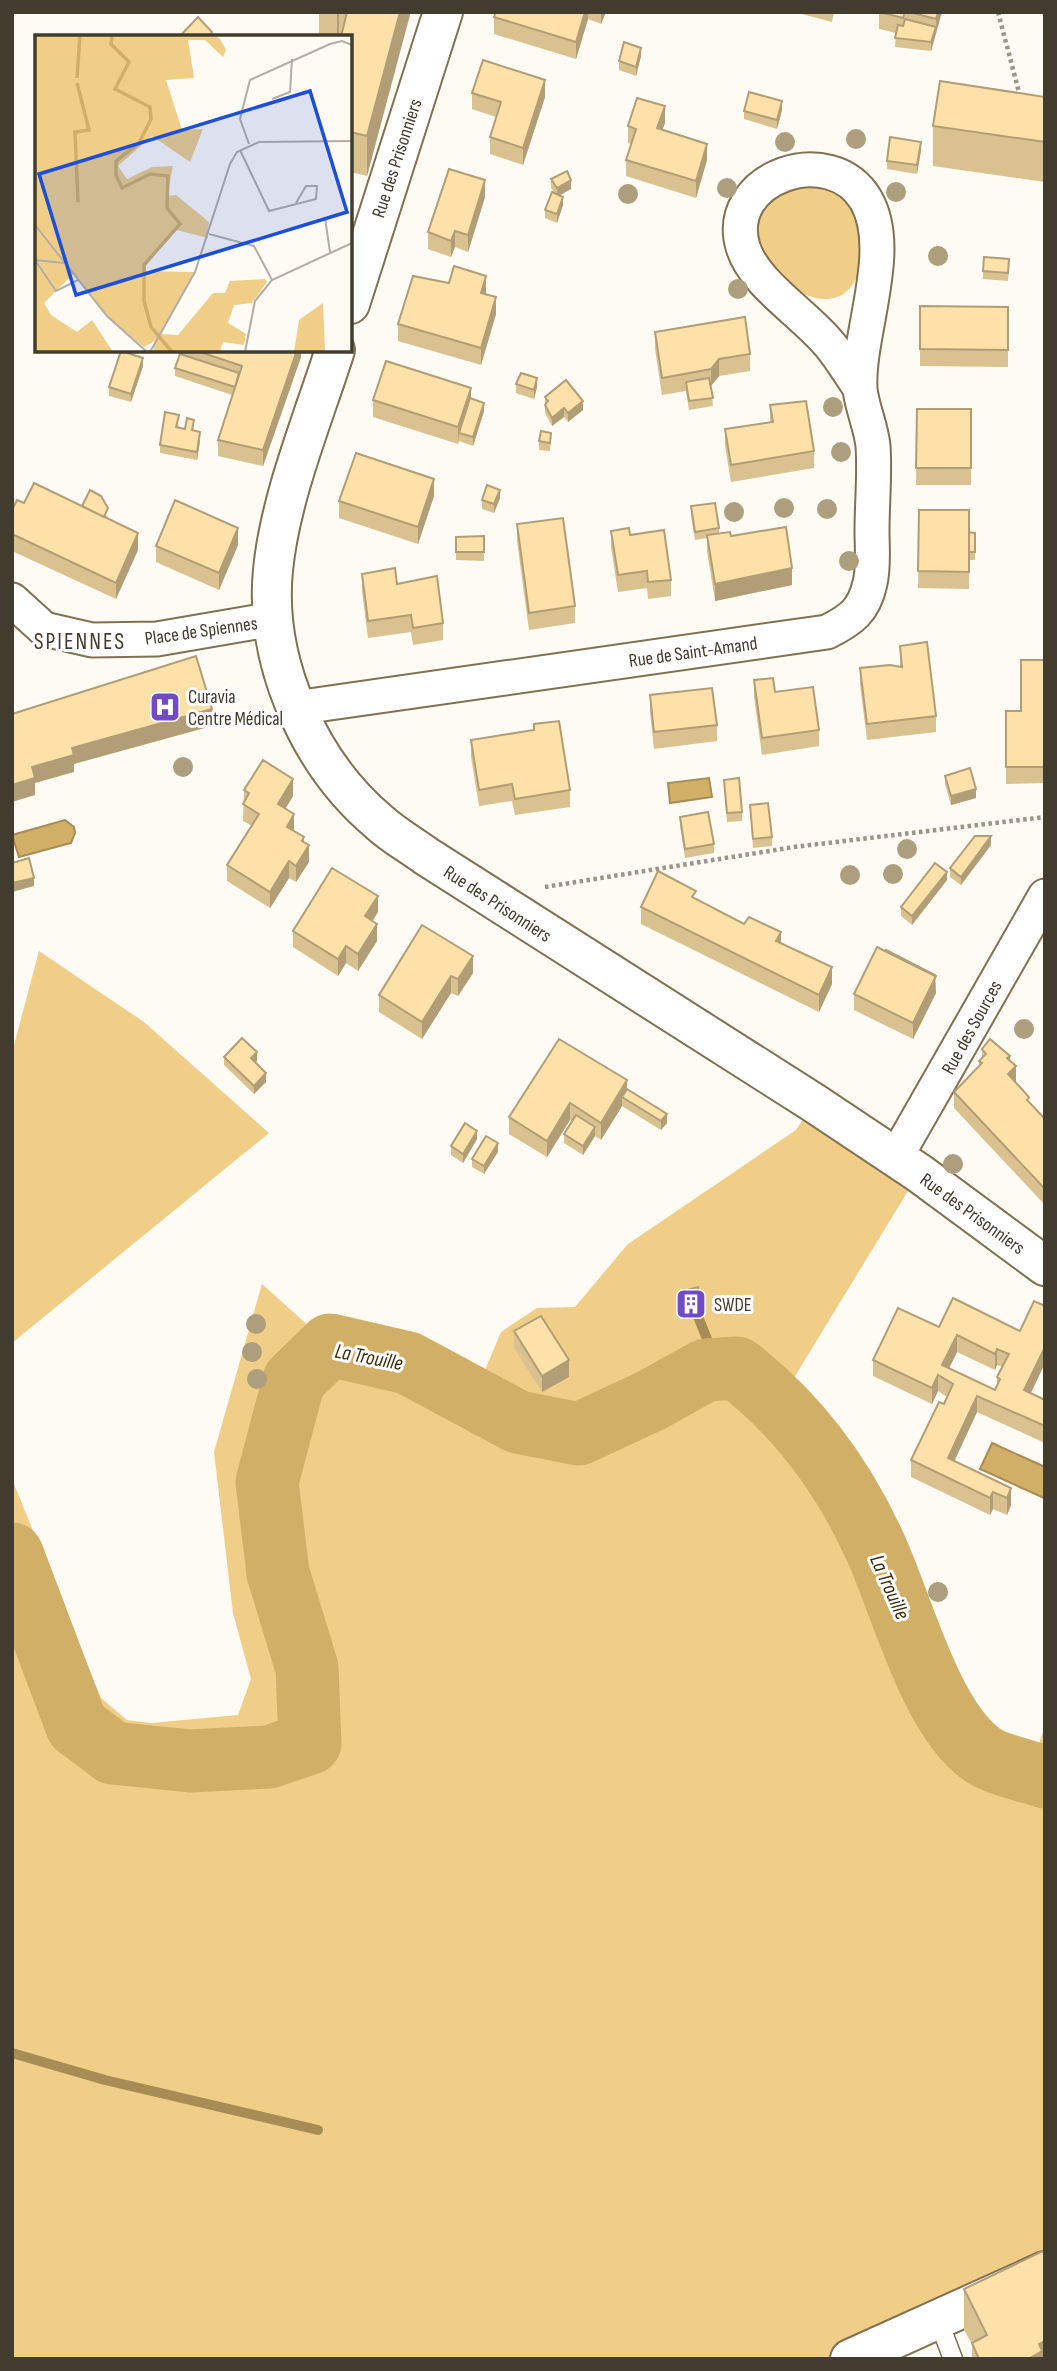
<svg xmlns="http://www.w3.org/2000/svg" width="1057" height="2371" viewBox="0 0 1057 2371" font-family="'Sofia Sans Condensed',sans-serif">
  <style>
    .green { fill: #f0ce88 }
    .water { fill: #d2af67; stroke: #a78c56; stroke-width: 2 }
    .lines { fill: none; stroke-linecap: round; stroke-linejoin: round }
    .stream { stroke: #a78c56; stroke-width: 10 }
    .river { stroke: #d2af67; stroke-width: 63 }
    .service-casing { stroke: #807153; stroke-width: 21 }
    .minor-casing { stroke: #807153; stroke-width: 37 }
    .tertiary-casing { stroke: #807153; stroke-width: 42 }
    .path { stroke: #9a958a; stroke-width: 4.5; stroke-dasharray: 3.5 3.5; stroke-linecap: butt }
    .service { stroke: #fff; stroke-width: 18 }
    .minor { stroke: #fff; stroke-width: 33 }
    .tertiary { stroke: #fff; stroke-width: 38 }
    .tree { fill: #ad9e7d }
    .wall { fill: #dac290; fill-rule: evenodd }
    .shaded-wall { fill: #b29e76 }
    .building { fill: #fee1a8; stroke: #b29e76; stroke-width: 2; fill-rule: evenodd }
    .labels { text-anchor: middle; stroke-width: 6; stroke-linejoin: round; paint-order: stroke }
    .street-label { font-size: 19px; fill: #423c2e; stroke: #fff }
    .poi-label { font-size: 19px; fill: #423c2e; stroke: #fff; text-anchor: start }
    .water-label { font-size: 21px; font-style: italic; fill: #3b2d0c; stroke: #fff }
    .quarter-label { font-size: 23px; letter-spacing: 2px; fill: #423c2e; stroke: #fff }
    .inset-river { fill: none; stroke: #d2af67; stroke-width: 3.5 }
    .inset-road { fill: none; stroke: #b3aea5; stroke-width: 2 }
    .view { fill: #1d4ed8; fill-opacity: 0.15; stroke: #1d4ed8; stroke-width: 3.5 }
    .inset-edge { fill: none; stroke: #423c2e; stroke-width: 3.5 }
  </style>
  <rect width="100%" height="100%" fill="#fefaf4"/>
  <g class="green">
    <path d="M800 185C810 186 824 186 832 190 857 203 865 233 861 259 850 352 722 261 764 207 773 196 788 191 800 185Z"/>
    <polygon points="39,951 144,1022 269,1133 12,1343 12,1053"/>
    <path d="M814 1103 919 1173 778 1404C805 1433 831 1462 850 1496 888 1565 914 1640 944 1711L1001 1739 1030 1771 1045 1725V2271L882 2359H12V1479L101 1698 127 1720 151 1723 238 1715 251 1679 233 1613 214 1452 262 1284 330 1345 408 1363 490 1407 485 1370 501 1332 537 1308 575 1307 628 1244 796 1130Z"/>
  </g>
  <g class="water">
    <polygon points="709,778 712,797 670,803 668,783"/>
    <polygon points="65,820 74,827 75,833 71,843 19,857 12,835"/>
    <polygon points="992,1443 1045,1467 1044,1498 980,1469"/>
  </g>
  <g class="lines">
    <g class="stream">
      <polyline points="697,1314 719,1369"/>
      <polyline points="12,2053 105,2080 318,2130"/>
    </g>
    <path class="river" d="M12 1554 77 1726 113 1753 190 1761 269 1757 310 1743 307 1668 278 1573 267 1482 294 1380 330 1345 408 1363 518 1422 579 1434 650 1401 706 1370 737 1368C799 1416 845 1479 877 1551 903 1609 930 1715 980 1753 993 1764 1028 1771 1045 1777"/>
    <g class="service-casing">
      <polyline id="service" points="939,2322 953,2359"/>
    </g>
    <g class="minor-casing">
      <g id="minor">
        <polyline points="12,600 44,629 92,640 157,639 274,619"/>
        <path d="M295 708 827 632C851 620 864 611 870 583 874 567 872 547 872 531 872 503 875 473 873 446 871 426 862 408 860 389 857 334 895 250 866 200 831 140 722 177 743 247 754 284 805 314 830 345 841 358 850 374 860 388"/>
        <polyline points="896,1157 1045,896"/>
      </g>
    </g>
    <g class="tertiary-casing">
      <g id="tertiary">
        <polyline points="350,304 443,12"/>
        <path d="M335 350C313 419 280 498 273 570 264 662 309 763 379 822 393 835 411 845 426 856L814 1103 919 1173 1045 1266"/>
        <polyline points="850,2359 1045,2271"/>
      </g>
    </g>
    <g class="path">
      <polyline points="998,12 1020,96"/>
      <polyline points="545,887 794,847 1045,817"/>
    </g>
    <use href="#service" class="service"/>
    <use href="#minor" class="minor"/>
    <use href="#tertiary" class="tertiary"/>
  </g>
  <g class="tree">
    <circle cx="856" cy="139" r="10"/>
    <circle cx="785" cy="142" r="10"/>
    <circle cx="727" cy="188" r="10"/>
    <circle cx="896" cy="192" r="10"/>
    <circle cx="628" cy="194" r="10"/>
    <circle cx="938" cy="256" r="10"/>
    <circle cx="738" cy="289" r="10"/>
    <circle cx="833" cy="407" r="10"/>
    <circle cx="841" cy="452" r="10"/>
    <circle cx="784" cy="508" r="10"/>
    <circle cx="827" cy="509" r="10"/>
    <circle cx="734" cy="512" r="10"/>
    <circle cx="849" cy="561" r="10"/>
    <circle cx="183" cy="767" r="10"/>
    <circle cx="907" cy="849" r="10"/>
    <circle cx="893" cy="874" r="10"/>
    <circle cx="850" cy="875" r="10"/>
    <circle cx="1024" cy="1029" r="10"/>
    <circle cx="953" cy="1164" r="10"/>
    <circle cx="256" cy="1324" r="10"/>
    <circle cx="252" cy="1352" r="10"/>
    <circle cx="257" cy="1379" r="10"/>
    <circle cx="938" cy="1592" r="10"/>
  </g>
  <g class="wall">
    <polygon points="319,12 410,12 367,176 350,172 350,37 319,37"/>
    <polygon points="496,12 606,12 601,24 588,19 576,59 494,34 494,17"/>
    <polygon points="794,12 834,12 832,22"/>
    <polygon points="879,12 942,12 931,51 895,47 896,33 879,29"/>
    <polygon points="641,56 636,76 619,70 619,61"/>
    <polygon points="472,93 545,97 523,165 490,154 490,137 496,117 472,109"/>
    <polygon points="1045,97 1045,182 933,166 933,126"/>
    <polygon points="782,110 777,129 744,119 744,111"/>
    <polygon points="665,123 662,130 707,160 696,198 626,176 626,160 631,144 628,143 628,126"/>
    <polygon points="921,150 917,174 887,169 887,161"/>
    <polygon points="551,179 571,189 559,195 563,205 557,223 545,218 545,210 555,194 551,188"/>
    <polygon points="485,197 468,252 455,247 451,257 428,249 428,232"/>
    <polygon points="1009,268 1008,281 983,279 983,271"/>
    <polygon points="486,294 496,314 481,365 398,341 398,324"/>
    <polygon points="920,306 1008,307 1008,367 920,366"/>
    <polygon points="655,332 750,354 750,371 719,376 711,386 713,406 689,410 686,391 662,395 655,349"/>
    <polygon points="180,350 301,350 301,357 263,466 218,456 218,440 232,395 175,376 175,368 180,354"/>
    <polygon points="143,366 131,402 109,396 109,387"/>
    <polygon points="516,384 537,387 534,399 516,393"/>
    <polygon points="545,397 583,410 568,422 564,417 552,426 545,413"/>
    <polygon points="471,398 484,411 473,446 459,441 458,444 373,417 373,400"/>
    <polygon points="770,405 814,451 814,468 731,482 725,446 725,429 770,422"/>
    <polygon points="917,409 971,409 971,485 916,485"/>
    <polygon points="179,423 178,428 185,429 194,428 193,431 200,441 197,460 160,453 160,445"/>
    <polygon points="539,441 551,441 550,451 539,450"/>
    <polygon points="434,496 418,544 339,518 339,501"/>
    <polygon points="500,498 494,513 482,509 482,500"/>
    <polygon points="82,506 108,516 107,518 138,550 116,599 12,551 12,510"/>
    <polygon points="691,506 719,528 719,533 731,536 792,585 715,601 707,551 707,538 695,540 691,515"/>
    <polygon points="919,510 969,532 975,533 975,560 969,560 969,552 969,589 918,588"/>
    <polygon points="517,524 575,606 575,623 529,630 517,541"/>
    <polygon points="611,531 671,580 671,596 648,599 647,588 618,592 611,547"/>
    <polygon points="484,536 484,561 456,560 456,537"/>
    <polygon points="238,545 219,590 156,562 156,546"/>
    <polygon points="362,574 397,584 443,623 443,640 413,645 411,632 368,638 362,591"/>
    <polygon points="900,646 936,716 936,732 867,740 860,685 860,668 900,667"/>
    <polygon points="1045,660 1045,783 1006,784 1006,711 1021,711"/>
    <polygon points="754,680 775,692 819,730 819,746 762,755 754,697"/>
    <polygon points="650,695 717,725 717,741 654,749 650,712"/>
    <polygon points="534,724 570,790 570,807 515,815 512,801 479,806 471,757 471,740 534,730"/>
    <polygon points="945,776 976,798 951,805 945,784"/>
    <polygon points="724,780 742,812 742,821 727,822"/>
    <polygon points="244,790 293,796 285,809 294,831 304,842 309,862 296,882 289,878 270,908 227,881 227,865 252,826 243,821"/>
    <polygon points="750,805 772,837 772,846 753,848"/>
    <polygon points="680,817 714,844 714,853 685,858 680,826"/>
    <polygon points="991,845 961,885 950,877 950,868"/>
    <polygon points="947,880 912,925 901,916 901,907"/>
    <polygon points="696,899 781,943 832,984 819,1012 641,924 641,907"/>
    <polygon points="378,912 372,921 377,941 358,971 346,963 338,976 293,947 293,931"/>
    <polygon points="422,925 473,973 458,996 451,993 422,1039 379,1012 379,995"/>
    <polygon points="935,975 936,993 913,1039 854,1010 854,994"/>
    <polygon points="982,1049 1010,1060 1016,1082 1029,1103 1045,1119 1045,1205 954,1108 954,1092 979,1065 979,1061 982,1058"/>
    <polygon points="224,1057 257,1061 255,1063 266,1082 254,1094 224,1065"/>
    <polygon points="627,1090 667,1123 661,1130 622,1106 601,1140 595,1136 583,1155 564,1143 564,1134 572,1121 570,1120 547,1157 509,1134 509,1117"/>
    <polygon points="477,1139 463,1163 451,1155 451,1146"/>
    <polygon points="498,1152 484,1174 472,1167 472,1159"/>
    <polygon points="681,1292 701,1307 684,1312 681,1300"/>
    <path d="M1045 1306V1363L1031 1393 1045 1400V1443L977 1412 954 1461 1011 1488V1505L1007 1515 993 1509 990 1515 911 1477V1460L947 1397 938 1391 932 1404 873 1376V1360L939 1327 1020 1331ZM957 1352 995 1370 997 1365 1002 1367 997 1377V1385L995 1390 949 1368Z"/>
    <polygon points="514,1331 569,1377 542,1392 514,1348"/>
    <polygon points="964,2289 1045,2359 972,2359 972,2344 964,2330"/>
  </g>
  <g class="shaded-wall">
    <rect x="337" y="12" width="2" height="25"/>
    <polygon points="400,12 410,12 410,15 367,176 367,136"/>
    <polygon points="585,12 588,12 588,19 576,59 576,42"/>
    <polygon points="601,12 606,12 601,24"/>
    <polygon points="938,12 942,12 931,51 931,42 936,27 936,19"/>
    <polygon points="641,48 641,56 636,76 636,67"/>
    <polygon points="545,80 545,97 523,165 523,148"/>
    <polygon points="782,101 782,110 777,129 777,120"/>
    <polygon points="665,106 665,123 657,145 657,128"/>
    <polygon points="921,142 921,150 917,174 917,165"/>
    <polygon points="707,144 707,160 696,198 696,181"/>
    <polygon points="485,180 485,197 468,252 468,235"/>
    <polygon points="571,180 571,189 557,197 557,188"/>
    <polygon points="563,197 563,205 557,223 557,214"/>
    <polygon points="455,231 455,247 451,257 451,241"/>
    <polygon points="486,276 486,293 481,309 481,293"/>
    <polygon points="496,297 496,314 481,365 481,348"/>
    <polygon points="297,350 301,350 301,357 263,466 263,450"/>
    <polygon points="143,358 143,366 131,402 131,394"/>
    <polygon points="719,359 719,376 711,386 711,369"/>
    <polygon points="537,378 537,387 534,399 534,390"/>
    <polygon points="471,388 471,405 459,433 458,444 458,427"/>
    <polygon points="583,401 583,410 568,422 568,413"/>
    <polygon points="484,403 484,411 473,446 473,437"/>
    <polygon points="564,408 564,417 552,426 552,418"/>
    <polygon points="200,432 200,441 197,460 197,452"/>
    <polygon points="434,479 434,496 418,544 418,527"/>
    <polygon points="500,490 500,498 494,513 494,504"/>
    <polygon points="238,528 238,545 219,590 219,573"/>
    <polygon points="138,533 138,550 116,599 116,583"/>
    <polygon points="792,568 792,585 715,601 715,584"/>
    <polygon points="212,709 212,726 74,764 74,772 35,783 35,795 12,802 12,785 32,767 72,748"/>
    <polygon points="293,779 293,796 278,821 278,804"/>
    <polygon points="976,789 976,798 951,805 951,796"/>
    <polygon points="294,814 294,831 287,827"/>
    <polygon points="991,836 991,845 961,885 961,877"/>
    <polygon points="304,837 304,853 309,845 309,862 296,882 296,866 302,841"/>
    <polygon points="289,861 289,878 270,908 270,892"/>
    <polygon points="947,872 947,880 912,925 912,916"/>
    <polygon points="34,878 34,886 12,892 12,883"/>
    <polygon points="378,896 378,912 365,933 365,916"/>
    <polygon points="377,924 377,941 358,971 358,954"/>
    <polygon points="781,932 781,949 776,941"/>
    <polygon points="346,946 346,963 338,976 338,959"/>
    <polygon points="473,956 473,973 458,996 458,979"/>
    <polygon points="832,967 832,984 819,1012 819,995"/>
    <polygon points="935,975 936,993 913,1039 913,1023"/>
    <polygon points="451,976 451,993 422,1039 422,1022"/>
    <polygon points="257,1052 257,1061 251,1067 251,1058"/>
    <polygon points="1010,1056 1010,1072 1016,1066 1016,1083 1008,1091 1007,1058"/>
    <polygon points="266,1073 266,1082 254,1094 254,1086"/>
    <polygon points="627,1080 627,1097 622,1097 622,1106 601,1140 601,1123"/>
    <polygon points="570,1103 570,1120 547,1157 547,1141"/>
    <polygon points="667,1114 667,1123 661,1130 661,1121"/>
    <polygon points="595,1127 595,1136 583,1155 583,1146"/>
    <polygon points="477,1131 477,1139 463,1163 463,1154"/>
    <polygon points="498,1143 498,1152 484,1174 484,1166"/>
    <polygon points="701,1299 701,1307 684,1312 684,1304"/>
    <polygon points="957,1335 957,1352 944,1379 942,1365"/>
    <polygon points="1045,1347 1045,1363 1024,1407 1024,1390"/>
    <polygon points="997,1349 997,1365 995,1370 995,1354"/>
    <polygon points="569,1360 569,1377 542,1392 542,1376"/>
    <polygon points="938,1375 938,1391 932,1404 932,1388"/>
    <polygon points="977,1396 977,1412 948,1475 948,1458"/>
    <polygon points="1011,1488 1011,1505 1007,1515 1007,1498"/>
    <polygon points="993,1492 993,1509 990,1515 990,1498"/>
    <polygon points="1045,2341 1045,2359 1028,2359 1039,2344"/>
  </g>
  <g class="building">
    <polygon points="347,12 400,12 367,136 350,132 350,37 341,37"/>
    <polygon points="496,12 585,12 576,42 494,17"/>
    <polygon points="880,12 905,12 903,18"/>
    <polygon points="909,12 938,12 936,19"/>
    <polygon points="198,17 212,32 208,37 183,37 181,35"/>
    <polygon points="905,19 936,27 931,42 895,38 898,25 903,26"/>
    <polygon points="624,42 641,48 636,67 619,61"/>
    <polygon points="483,60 545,80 523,148 490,137 501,102 472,93"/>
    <polygon points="940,81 1045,97 1045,142 933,126"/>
    <polygon points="749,92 782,101 777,120 744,111"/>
    <polygon points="637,98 665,106 657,128 707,144 696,181 626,160 636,129 628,126"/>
    <polygon points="890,137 921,142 917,165 887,161"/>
    <polygon points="449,169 485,180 468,235 455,231 451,241 428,232"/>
    <polygon points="567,171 571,180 557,188 551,179"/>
    <polygon points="552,192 563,197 557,214 545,210"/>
    <polygon points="984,257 1009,259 1008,273 983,271"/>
    <polygon points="454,266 486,276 481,293 496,297 481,348 398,324 413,276 449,283"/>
    <polygon points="920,306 1008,307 1008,350 920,349"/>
    <polygon points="745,317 750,354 719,359 711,369 662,378 655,332"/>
    <polygon points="194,350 297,350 263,450 218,440 242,366"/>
    <polygon points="121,351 143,358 131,394 109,387"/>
    <polygon points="180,354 239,373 235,387 175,368"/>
    <polygon points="386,361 471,388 458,427 373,400"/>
    <polygon points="521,373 537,378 534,390 516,384"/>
    <polygon points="709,378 713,398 689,401 686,382"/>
    <polygon points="566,380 583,401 568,413 564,408 552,418 545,405 548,401 545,397"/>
    <polygon points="470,398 484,403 473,437 459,433"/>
    <polygon points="806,401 814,451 731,465 725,429 773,422 770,405"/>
    <polygon points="917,409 971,409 971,468 916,468"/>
    <polygon points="165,412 179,415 176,427 185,429 187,418 194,420 192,430 200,432 197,452 160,445"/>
    <polygon points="541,431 551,433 550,443 539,441"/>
    <polygon points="356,453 434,479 418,527 339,501"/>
    <polygon points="34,483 138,533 116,583 12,534 12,510 17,500 24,503"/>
    <polygon points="487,485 500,490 494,504 482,500"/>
    <polygon points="90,490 101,496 108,508 104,517 82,506"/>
    <polygon points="175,500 238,528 219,573 156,546"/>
    <polygon points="715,503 719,528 695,532 691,506"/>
    <polygon points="919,510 969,510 969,572 918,571"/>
    <polygon points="563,518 575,606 529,613 517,524"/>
    <polygon points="786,527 792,568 715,584 707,535 730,532 731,536"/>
    <polygon points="629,528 630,535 664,530 671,580 648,582 647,571 618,575 611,531"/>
    <polygon points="969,532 975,533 975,552 969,552"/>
    <polygon points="484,536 484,552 456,552 456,537"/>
    <polygon points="395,568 397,584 437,576 443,623 413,628 411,615 368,621 362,574"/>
    <polygon points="927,642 936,716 867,724 860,668 890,665 902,667 900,646"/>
    <polygon points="196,656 212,709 72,748 74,755 32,767 35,778 12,785 12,714"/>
    <polygon points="1021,660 1045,660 1045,767 1006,767 1006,711 1021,711"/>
    <polygon points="773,678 775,692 813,687 819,730 762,738 754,680"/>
    <polygon points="712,688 717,725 654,732 650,695"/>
    <polygon points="559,721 570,790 515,799 512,784 479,790 471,740 534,730 534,724"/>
    <polygon points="263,760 293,779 278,804 294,814 287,827 304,837 302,841 309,845 296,866 289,861 270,892 227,865 259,814 243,804 249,793 244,790"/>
    <polygon points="970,768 976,789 951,796 945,776"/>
    <polygon points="739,778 742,812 727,813 724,780"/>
    <polygon points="768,803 772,837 753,839 750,805"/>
    <polygon points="708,812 714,844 685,849 680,817"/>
    <polygon points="975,836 991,836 961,877 950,868"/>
    <polygon points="29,858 34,878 12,883 12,863"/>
    <polygon points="935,863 947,872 912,916 901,907"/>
    <polygon points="332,868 378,896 365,916 377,924 358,954 346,946 338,959 293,931"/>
    <polygon points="658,871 696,891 692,897 744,924 749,917 781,932 776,941 832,967 819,995 641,907"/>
    <polygon points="422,925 473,956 458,979 451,976 422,1022 379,995"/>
    <polygon points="877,947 936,976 913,1023 854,994"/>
    <polygon points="886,950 935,975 935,976 885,951"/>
    <polygon points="242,1038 257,1052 251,1058 266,1073 254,1086 224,1057"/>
    <polygon points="559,1039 627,1080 601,1123 570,1103 547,1141 509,1117"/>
    <polygon points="990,1039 1010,1056 1007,1058 1016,1066 1008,1074 1029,1097 1027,1100 1045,1119 1045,1189 954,1092 982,1063 979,1061 986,1054 982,1049"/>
    <polygon points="627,1089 667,1114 661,1121 622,1097"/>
    <polygon points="576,1115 595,1127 583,1146 564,1134"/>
    <polygon points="465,1123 477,1131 463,1154 451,1146"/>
    <polygon points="486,1136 498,1143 484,1166 472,1159"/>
    <polygon points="698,1287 701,1299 684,1304 681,1292"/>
    <path d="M953 1298 1020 1331 1034 1301 1045 1306V1347L1024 1390 1045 1400V1426L977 1396 948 1458 1011 1488 1007 1498 993 1492 990 1498 911 1460 939 1402 944 1404 953 1384 938 1375 932 1388 873 1360 898 1308 939 1327ZM957 1335 995 1354 997 1349 1009 1354 997 1377 1000 1379 995 1390 942 1365Z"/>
    <polygon points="541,1316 569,1360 542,1376 514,1331"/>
    <polygon points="1043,2251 1045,2255 1045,2341 1039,2344 1042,2351 1028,2359 979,2359 972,2343 987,2335 964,2289"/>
  </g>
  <defs>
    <g id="hospital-square" transform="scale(1.575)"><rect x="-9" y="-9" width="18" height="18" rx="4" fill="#724ac3" stroke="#fff"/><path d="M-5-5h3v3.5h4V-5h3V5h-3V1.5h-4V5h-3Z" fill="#fff"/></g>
    <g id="building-square" transform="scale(1.575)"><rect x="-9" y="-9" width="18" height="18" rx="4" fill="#724ac3" stroke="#fff"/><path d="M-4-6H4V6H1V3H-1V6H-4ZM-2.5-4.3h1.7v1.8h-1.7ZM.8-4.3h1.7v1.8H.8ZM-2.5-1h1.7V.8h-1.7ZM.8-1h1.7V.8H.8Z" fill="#fff"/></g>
  </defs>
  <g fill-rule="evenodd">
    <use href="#hospital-square" x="165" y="707"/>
    <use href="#building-square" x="691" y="1304"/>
  </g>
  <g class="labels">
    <g class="street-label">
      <text transform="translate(396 158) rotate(-72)" y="7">Rue des Prisonniers</text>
      <text transform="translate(201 630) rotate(-8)" y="7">Place de Spiennes</text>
      <text transform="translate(693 651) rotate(-8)" y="7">Rue de Saint-Amand</text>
      <text transform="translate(498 903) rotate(33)" y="7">Rue des Prisonniers</text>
      <text transform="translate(971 1027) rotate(-61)" y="7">Rue des Sources</text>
      <text transform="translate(973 1213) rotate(36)" y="7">Rue des Prisonniers</text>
    </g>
    <g class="poi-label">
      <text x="188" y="703">Curavia<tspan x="188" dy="22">Centre Médical</tspan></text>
      <text x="714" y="1311">SWDE</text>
    </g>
    <g class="water-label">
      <text transform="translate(369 1357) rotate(11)" y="7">La Trouille</text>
      <text transform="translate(890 1587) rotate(66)" y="7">La Trouille</text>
    </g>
    <g class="quarter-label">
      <text x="80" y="649">SPIENNES</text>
    </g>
  </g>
  <g transform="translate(35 35)">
    <rect width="317" height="317" fill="#fefaf4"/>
    <path d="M0 0H179L185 4 191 15 188 22 170 5H153L159 43 131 45 147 95 168 94 155 127 117 101 83 131 92 144 117 132 138 131 132 161 141 160 174 187 173 203 142 195 113 224 110 236 160 237 126 299 143 300 178 258H190L195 246 230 244 232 247 217 268 199 270 193 288 211 299 209 310 188 307 185 317H118L120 306 109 312 74 284 38 239 9 268 16 280 42 297 57 285 78 317H0ZM288 268 290 317H259L264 285Z" fill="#f0ce88"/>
    <path class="inset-river" d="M77 0 76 9 94 27 80 54 115 72 116 84 104 108 81 126V140L87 153 115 139 133 141 132 173 145 189 109 230V266L116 292 137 317M42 43 45 0M42 48 54 95 40 97 43 167"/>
    <path class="inset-road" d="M237 64 255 57 257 24M214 109 205 84 215 45 295 9 307 6 317 10M205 115 234 176 281 164 282 151H271L261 168M290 183 295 217M0 190 72 281 112 317M174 199 219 211 237 245M0 225 21 256 43 245M0 225 29 228M115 317 160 237 195 129 202 117 224 107 316 106M210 317 220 266 237 245 317 208"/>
    <path class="view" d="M275 56 312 177 41 260 4 139Z"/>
    <rect width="317" height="317" class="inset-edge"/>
  </g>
  <rect width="1057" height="2371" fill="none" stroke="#423c2e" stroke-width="28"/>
</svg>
